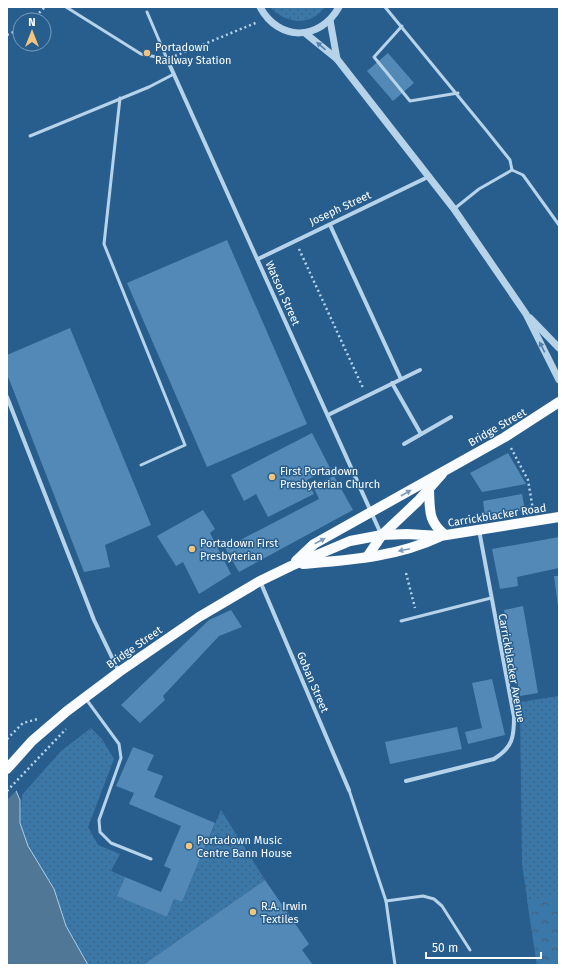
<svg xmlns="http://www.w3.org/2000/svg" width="566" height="972" viewBox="0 0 566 972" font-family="'Fira Sans',sans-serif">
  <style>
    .grass { fill: url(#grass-dots) }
    .forest { fill: url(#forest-crowns) }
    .water { fill: #517797; stroke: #abcfeb }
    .pier { fill: #275e8d }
    .building { fill: #5389b6 }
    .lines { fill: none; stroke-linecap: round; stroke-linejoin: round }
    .path { stroke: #b7d3ea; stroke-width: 2.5; stroke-dasharray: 2 3; stroke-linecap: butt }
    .service { stroke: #b7d3ea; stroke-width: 3 }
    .minor { stroke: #b7d3ea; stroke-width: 4 }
    .tertiary { stroke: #b7d3ea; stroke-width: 7 }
    .primary { stroke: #fafcff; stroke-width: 10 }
    .oneway { fill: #5281a9 }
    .oneway2 { fill: #7b9dbb }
    .poi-dot { fill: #f3c57c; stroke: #275e8d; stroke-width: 1.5 }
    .labels { text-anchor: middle; stroke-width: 3; stroke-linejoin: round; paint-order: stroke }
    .poi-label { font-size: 11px; fill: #fff; stroke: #275e8d; text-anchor: start }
    .street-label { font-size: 11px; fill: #fff; stroke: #275e8d }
  </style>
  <defs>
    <pattern id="grass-dots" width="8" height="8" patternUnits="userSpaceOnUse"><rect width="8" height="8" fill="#3b78aa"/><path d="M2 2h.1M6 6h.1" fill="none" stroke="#44627b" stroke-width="1.8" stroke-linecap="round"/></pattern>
    <pattern id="forest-crowns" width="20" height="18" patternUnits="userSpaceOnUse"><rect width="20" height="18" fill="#3b78aa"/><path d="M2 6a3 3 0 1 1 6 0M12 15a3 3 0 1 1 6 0" fill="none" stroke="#44627b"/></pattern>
  </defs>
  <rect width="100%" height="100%" fill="#275e8d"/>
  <g class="grass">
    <path d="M270 7H325C310 27 286 24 270 7Z"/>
    <polygon points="559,696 559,965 537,965 522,864 520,702"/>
    <polygon points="91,728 102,739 114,759 88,827 98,845 120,854 111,871 125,877 118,896 167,917 174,899 182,902 221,810 265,880 143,965 88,965 66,926 54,889 28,846 20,823 22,795 61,751"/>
  </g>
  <polygon class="forest" points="559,896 559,965 537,965 527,900"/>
  <polygon class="water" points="7,770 20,800 20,823 28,846 54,889 66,926 88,965 7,965"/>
  <polygon class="pier" points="7,768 17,790 7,800"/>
  <g class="building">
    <polygon points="388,53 414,83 393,101 367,71"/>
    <polygon points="227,240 307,424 207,467 127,283"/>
    <polygon points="70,328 151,525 105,545 110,567 84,572 7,374 7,355"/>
    <polygon points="312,433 330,468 307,480 314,494 268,517 256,494 244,501 231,475"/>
    <polygon points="508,453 526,484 482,492 470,473"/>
    <polygon points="334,476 353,510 239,572 225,548 319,499 313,486"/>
    <polygon points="522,494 525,510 485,517 483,501"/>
    <polygon points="203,510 215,529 210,533 231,574 199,594 183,562 176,566 157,536"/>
    <polygon points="559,537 559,568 517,577 518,586 500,589 492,549"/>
    <polygon points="554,576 559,576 559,606 558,606"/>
    <polygon points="523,606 538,693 520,696 504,610"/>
    <polygon points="231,610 242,627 219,636 163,696 165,700 140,723 121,705 209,620"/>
    <polygon points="492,679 505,735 468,744 465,732 482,728 472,683"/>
    <polygon points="457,727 462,749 390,764 385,742"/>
    <polygon points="133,747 154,755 147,770 163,776 154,797 215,823 182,902 174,899 167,917 117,896 125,877 161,892 171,869 164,866 181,826 129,804 134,793 116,786"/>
    <polygon points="265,880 309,944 302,950 313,965 143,965"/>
  </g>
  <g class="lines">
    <g class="path">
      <polyline points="32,20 45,7"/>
      <polyline points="7,35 20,29"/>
      <polyline points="175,56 258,22"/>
      <polyline points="299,249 363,388"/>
      <polyline points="511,448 528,480 533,510"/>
      <polyline points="406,573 415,608"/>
      <polyline points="7,739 23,723 38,719"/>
      <polyline points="7,791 66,729"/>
    </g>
    <g class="service">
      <polyline points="66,7 141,54 167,59"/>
      <polyline points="385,7 486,130 510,160 512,170"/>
      <polyline points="147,12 167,59"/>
      <polyline points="402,26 374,57 410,101 458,93"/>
      <polyline points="120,98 104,244 185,445 141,465"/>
      <polyline points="30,136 149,87 174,74"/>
      <polyline points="512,170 523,175 559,225"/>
      <polyline points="454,209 479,189 512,170"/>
      <polyline points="401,621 491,598"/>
      <polyline points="86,699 119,744 121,758 99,820 100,832 111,843 151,859"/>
      <polyline points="349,790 386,901 423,896 434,899 442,906 470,950"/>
      <polyline points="386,901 395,965"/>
    </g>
    <g class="minor">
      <polyline points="167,59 381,534"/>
      <polyline points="330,225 401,379"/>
      <polyline points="258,259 430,176"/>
      <polyline points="392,383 421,434"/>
      <polyline points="7,397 94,620 119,672"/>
      <polyline points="328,415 420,370"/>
      <polyline points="404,444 451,417"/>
      <polyline points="260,581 349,790"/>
      <path d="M406 781 494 759C513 747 514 737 514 717L479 530"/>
    </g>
    <g class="tertiary">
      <path d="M260 7C279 42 320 41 339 7"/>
      <polyline points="330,20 337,59"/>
      <polyline points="305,33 337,59 454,209 526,314 559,380"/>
      <polyline points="530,318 559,348"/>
    </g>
    <g class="primary">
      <path d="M429 490C430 511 428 521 445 535"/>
      <polyline points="367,557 382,535 418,501 442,474"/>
      <polyline points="296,561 314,544 505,437 559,402"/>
      <path d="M303 564C349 560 397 557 439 537"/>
      <polyline points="7,769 32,741 67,711 119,672 199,617 260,581 291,566 350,541 382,535 407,534 440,536 559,517"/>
    </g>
  </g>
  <defs><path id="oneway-solid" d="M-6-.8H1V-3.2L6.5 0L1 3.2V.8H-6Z"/></defs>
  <g class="oneway">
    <use href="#oneway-solid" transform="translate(321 46) rotate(-140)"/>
    <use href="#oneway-solid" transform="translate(542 347) rotate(-117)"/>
  </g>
  <g class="oneway2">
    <use href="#oneway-solid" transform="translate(406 493) rotate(-30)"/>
    <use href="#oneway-solid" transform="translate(320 541) rotate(-28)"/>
    <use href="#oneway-solid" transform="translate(404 550) rotate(168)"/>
  </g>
  <g class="poi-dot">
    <circle cx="147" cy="53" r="4"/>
    <circle cx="272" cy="477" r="4"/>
    <circle cx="192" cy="549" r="4"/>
    <circle cx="189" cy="846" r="4"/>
    <circle cx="253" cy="912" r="4"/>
  </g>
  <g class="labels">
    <g class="poi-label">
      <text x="155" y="51">Portadown<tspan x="155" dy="13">Railway Station</tspan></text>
      <text x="280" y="475">First Portadown<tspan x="280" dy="13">Presbyterian Church</tspan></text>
      <text x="200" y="547">Portadown First<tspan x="200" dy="13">Presbyterian</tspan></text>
      <text x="197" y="844">Portadown Music<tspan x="197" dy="13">Centre Bann House</tspan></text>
      <text x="261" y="910">R.A. Irwin<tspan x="261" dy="13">Textiles</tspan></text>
    </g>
    <g class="street-label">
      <text transform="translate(340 208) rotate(-25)" y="4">Joseph Street</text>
      <text transform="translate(283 293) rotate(66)" y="4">Watson Street</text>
      <text transform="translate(497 427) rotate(-30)" y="4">Bridge Street</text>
      <text transform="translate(497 515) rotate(-9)" y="4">Carrickblacker Road</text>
      <text transform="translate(134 647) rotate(-35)" y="4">Bridge Street</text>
      <text transform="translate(512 668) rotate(80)" y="4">Carrickblacker Avenue</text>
      <text transform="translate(313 682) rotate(67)" y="4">Goban Street</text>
    </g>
  </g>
  <rect width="566" height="972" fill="none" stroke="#ffffff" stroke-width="16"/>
  <g transform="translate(32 32)"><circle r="19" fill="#275e8d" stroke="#7d9ebb"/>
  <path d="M0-3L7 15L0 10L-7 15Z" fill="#f3c57c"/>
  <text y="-6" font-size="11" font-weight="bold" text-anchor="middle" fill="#ffffff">N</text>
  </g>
  <path d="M426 952v6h115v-6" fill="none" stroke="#ffffff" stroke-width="2"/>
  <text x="432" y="952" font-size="12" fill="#ffffff" stroke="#275e8d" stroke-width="3" paint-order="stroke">50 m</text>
</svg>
